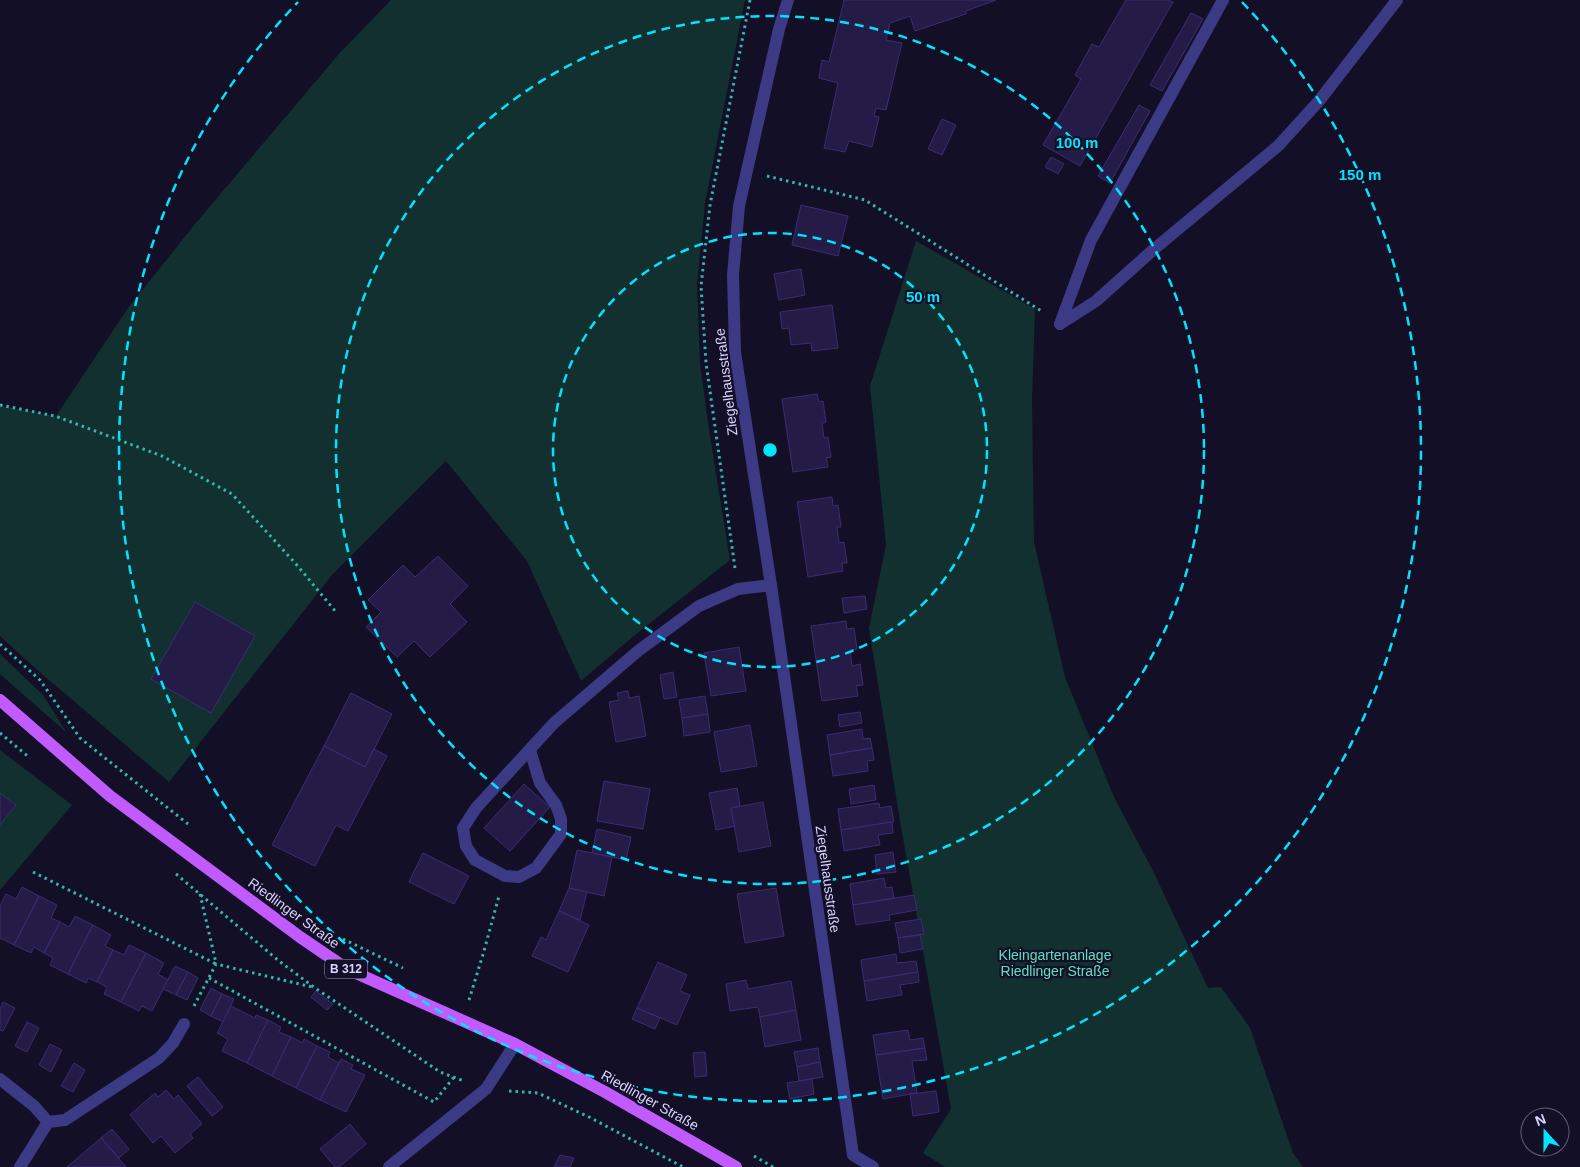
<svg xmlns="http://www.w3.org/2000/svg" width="1580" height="1167" viewBox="0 0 1580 1167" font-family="Helvetica,sans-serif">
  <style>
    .green { fill: #12302f }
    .building { fill: #241b47; stroke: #3b2d73 }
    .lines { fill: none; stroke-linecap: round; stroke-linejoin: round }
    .path { stroke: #2fb8b0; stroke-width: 3; stroke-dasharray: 2.5 4; stroke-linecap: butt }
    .lane { stroke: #3d3a85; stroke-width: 12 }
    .street { stroke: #3d3a85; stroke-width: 12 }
    .primary { stroke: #c25bff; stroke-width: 12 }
    .ring { fill: none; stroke: #00e5ff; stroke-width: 2.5; stroke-dasharray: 9 6 }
    .labels { text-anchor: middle; stroke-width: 4.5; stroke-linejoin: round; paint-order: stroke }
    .shield { fill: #130f26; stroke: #9e99be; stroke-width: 1 }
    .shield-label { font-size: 12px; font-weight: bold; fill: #d9d4ff }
    .street-label { font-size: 14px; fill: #d9d4ff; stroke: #130f26 }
    .park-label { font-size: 14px; fill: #5fe0c0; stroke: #130f26 }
    .centre { fill: #00e5ff; stroke: #130f26; stroke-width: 2.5 }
    .ring-label { font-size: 15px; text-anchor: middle; font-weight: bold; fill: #00e5ff; stroke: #130f26; stroke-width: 4.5; stroke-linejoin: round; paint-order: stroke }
  </style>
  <rect width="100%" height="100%" fill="#130f26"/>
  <g class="green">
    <polygon points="391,0 745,0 705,203 697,285 700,363 709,430 730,560 635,635 581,681 527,561 446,461 332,575 169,782 43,675 0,636 0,406 56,416 128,308 195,224 338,55"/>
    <polygon points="916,241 1035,309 1032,400 1034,542 1065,677 1114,797 1154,873 1208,988 1221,987 1250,1028 1293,1153 1303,1167 945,1167 923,1153 951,1109 900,821 869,628 886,545 870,386"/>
    <polygon points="0,654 43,695 67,733 0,674"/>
    <polygon points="0,750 72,805 0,890 0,825 16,805 0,793"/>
  </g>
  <g class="building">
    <polygon points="844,0 996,0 966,11 966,14 915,31 910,16 890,23 886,40 902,43 886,110 876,108 874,116 879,117 872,147 849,141 845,152 824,148 838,83 819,78 822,60 829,62"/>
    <polygon points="1126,0 1168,0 1173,2 1080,166 1043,145 1081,79 1075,75 1092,44 1099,47"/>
    <polygon points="1191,13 1203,19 1162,91 1150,85"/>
    <polygon points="1139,105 1150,111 1110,183 1098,176"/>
    <polygon points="942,119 956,125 942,155 928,149"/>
    <polygon points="1051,157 1064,164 1058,174 1045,167"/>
    <polygon points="801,205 848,216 838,256 792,245"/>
    <polygon points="801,269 805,295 779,300 774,274"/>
    <polygon points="832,305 838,348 812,351 811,343 791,345 789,328 782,329 780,312"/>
    <polygon points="817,394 819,402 823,401 826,422 822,423 824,438 828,437 831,457 826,458 828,467 793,472 782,399"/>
    <polygon points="832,497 833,506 838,505 841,527 837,527 839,543 844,542 847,563 842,563 843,571 808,577 797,502"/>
    <polygon points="438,556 468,586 450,604 467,622 430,657 414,641 397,657 366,627 381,612 368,600 403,565 415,577"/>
    <polygon points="865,596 867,609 844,613 842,598"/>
    <polygon points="195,602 255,636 211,713 151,679"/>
    <polygon points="846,621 847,629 854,628 857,649 850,650 852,666 860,664 863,685 856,686 858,696 822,701 811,626"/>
    <polygon points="739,647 746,691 711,696 704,653"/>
    <polygon points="673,672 677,697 664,699 660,675"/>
    <polygon points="628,691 629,698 639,696 646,736 616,742 609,702 619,700 617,693"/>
    <polygon points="351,693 392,714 365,767 324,746"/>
    <polygon points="705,696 708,714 682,718 679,700"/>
    <polygon points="860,712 862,723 840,727 838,715"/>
    <polygon points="708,714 710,732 684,736 682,718"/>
    <polygon points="750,725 757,766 721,772 714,732"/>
    <polygon points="862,729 863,739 870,738 872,748 830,755 827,735"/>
    <polygon points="324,746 365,767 374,749 387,756 348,831 336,825 315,866 272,845"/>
    <polygon points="872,748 874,760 867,761 868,771 833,776 830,755"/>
    <polygon points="604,781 650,789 643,829 597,821"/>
    <polygon points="524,784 550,807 510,851 484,828"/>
    <polygon points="874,785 876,800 851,804 849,789"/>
    <polygon points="737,788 740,806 731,808 735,826 716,830 709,793"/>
    <polygon points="0,793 16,805 0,825"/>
    <polygon points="763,802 771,846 739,852 731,808"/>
    <polygon points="879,803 880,808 891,806 894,822 841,830 838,809"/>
    <polygon points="892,822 893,833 878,835 880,845 844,851 841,830"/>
    <polygon points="597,829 631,837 626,860 592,853"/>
    <polygon points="577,850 612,857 604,896 569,888"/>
    <polygon points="893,852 896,872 877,874 875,855"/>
    <polygon points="423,853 469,876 454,904 409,882"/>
    <polygon points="884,878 886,888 892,887 894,898 853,905 850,884"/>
    <polygon points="22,887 39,896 14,945 0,938 0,906 6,894 16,899"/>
    <polygon points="569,888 587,892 580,920 559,911"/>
    <polygon points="776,888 784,936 745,943 737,894"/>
    <polygon points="914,895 917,910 889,915 890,920 856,925 853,905"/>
    <polygon points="39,896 57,905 51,918 60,922 44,953 34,947 31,953 14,945"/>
    <polygon points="559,911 589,925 568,972 532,956 541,937 546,940"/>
    <polygon points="75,916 93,925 68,974 50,965 53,958 44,953 60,922 69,927"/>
    <polygon points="921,919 924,934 898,938 895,923"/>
    <polygon points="93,925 111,935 105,946 113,950 97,982 88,978 86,983 68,974"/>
    <polygon points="920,935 923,949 900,953 898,938"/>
    <polygon points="129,945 146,953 121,1002 104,994 107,987 97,982 113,950 124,955"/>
    <polygon points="146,953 164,963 158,974 168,980 152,1011 142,1006 139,1011 121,1002"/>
    <polygon points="896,954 897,963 916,961 918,972 864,981 861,960"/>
    <polygon points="658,962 687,975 680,991 690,995 677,1025 637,1008"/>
    <polygon points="175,966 188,972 176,995 163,989"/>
    <polygon points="188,972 198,978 187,1000 176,995"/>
    <polygon points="918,972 919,982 900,985 902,995 867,1001 864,981"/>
    <polygon points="746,980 748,989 791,981 796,1010 760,1017 758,1007 730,1011 726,984"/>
    <polygon points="211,988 222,994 211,1016 200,1010"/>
    <polygon points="316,991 333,1004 327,1010 311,997"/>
    <polygon points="222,994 234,999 223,1022 211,1016"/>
    <polygon points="3,1002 15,1008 3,1031 0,1030 0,1009"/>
    <polygon points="231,1006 255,1018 256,1015 268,1020 247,1063 222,1051 228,1039 217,1033"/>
    <polygon points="637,1008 660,1018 655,1029 632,1019"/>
    <polygon points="796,1010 801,1040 765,1047 760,1017"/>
    <polygon points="268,1020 281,1027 279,1032 291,1037 272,1076 247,1063"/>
    <polygon points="27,1022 39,1028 27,1052 15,1046"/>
    <polygon points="908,1030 910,1040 923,1038 925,1048 876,1055 873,1035"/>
    <polygon points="291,1037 303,1043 304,1039 317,1046 296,1088 272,1076"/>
    <polygon points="50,1044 62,1050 51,1072 39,1065"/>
    <polygon points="317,1046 330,1052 328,1057 339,1063 320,1100 296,1088"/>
    <polygon points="818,1048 820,1062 797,1067 794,1052"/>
    <polygon points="925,1048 927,1060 912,1061 917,1093 883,1099 876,1055"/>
    <polygon points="705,1052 707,1076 695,1077 693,1053"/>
    <polygon points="341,1059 353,1065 351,1069 365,1075 346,1112 320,1100"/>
    <polygon points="820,1062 823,1077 799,1081 797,1067"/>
    <polygon points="74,1063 85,1070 73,1092 61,1086"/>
    <polygon points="198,1077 223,1107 212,1116 187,1086"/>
    <polygon points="812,1079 814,1094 790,1099 787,1083"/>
    <polygon points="166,1090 174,1099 178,1095 202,1124 190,1134 193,1138 175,1153 161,1136 153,1143 130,1115 155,1093 158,1097"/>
    <polygon points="936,1091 939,1112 913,1116 910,1094"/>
    <polygon points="350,1124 366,1144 339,1167 335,1167 320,1149"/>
    <polygon points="112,1129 129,1149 119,1158 101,1138"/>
    <polygon points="101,1138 126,1167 67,1167"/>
    <polygon points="560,1155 574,1158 570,1167 554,1167"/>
  </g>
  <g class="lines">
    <g class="path">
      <polyline points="767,176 865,200 1043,312"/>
      <polyline points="0,405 55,416 162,456 232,494 296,564 336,612"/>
      <polyline points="735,568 706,363 701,286 710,205 750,0"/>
      <polyline points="0,644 40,680 80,738 188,824"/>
      <polyline points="0,733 30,758"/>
      <polyline points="33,872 216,964"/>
      <polyline points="176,874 279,961 315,988 440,1072 464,1081"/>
      <polyline points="200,894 216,963"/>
      <polyline points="343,939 403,968"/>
      <polyline points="209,978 434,1102 454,1077"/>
      <polyline points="469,1000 484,951 499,896"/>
      <polyline points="194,1006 216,964 312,987"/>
      <polyline points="509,1091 538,1093 589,1117 683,1167"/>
      <polyline points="754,1156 773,1167"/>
    </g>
    <g class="lane">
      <polyline points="1060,324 1096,301 1153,250 1278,146 1319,101 1397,0"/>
      <polyline points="1060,324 1091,240 1223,0"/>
    </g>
    <g class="street">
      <polyline points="788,0 779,29 739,206 733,275 735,352 771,585 853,1155 873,1167"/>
      <polyline points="530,750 540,783 556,805 561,819 561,834 536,868 519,877 505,876 475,860 466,846 463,828 476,808 554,723 638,651 699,606 738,589 771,585"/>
      <polyline points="0,1079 34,1106 48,1122 20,1167"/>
      <polyline points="48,1122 65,1120 159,1058 173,1043 184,1024"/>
      <polyline points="389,1167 486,1089 515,1044"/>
    </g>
    <polyline class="primary" points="0,700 110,796 300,937 347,969 515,1044 605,1092 736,1167"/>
  </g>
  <g class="ring">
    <circle cx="770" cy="450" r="217"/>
    <circle cx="770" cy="450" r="434"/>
    <path d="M1242 2A651 651 0 1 1 298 2"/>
  </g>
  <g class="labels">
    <rect class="shield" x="325" y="959.5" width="42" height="19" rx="4"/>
    <g class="shield-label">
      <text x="346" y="973">B 312</text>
    </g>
    <g class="street-label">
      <text transform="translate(726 382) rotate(-97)" y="5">Ziegelhausstraße</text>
      <text transform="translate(828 879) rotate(82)" y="5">Ziegelhausstraße</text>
      <text transform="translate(294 913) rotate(36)" y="5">Riedlinger Straße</text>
      <text transform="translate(650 1100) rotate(29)" y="5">Riedlinger Straße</text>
    </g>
    <g class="park-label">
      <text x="1055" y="960">Kleingartenanlage<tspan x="1055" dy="16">Riedlinger Straße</tspan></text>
    </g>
  </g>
  <circle cx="770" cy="450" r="8" class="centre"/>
  <g class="ring-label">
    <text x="1077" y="148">100 m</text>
    <text x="1360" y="180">150 m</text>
    <text x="923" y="302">50 m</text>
  </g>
  <g transform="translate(1545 1132) rotate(339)"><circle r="24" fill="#130f26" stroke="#625e7d"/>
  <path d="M0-4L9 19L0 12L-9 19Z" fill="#00e5ff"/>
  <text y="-8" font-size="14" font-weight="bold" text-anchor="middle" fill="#d9d4ff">N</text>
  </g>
</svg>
